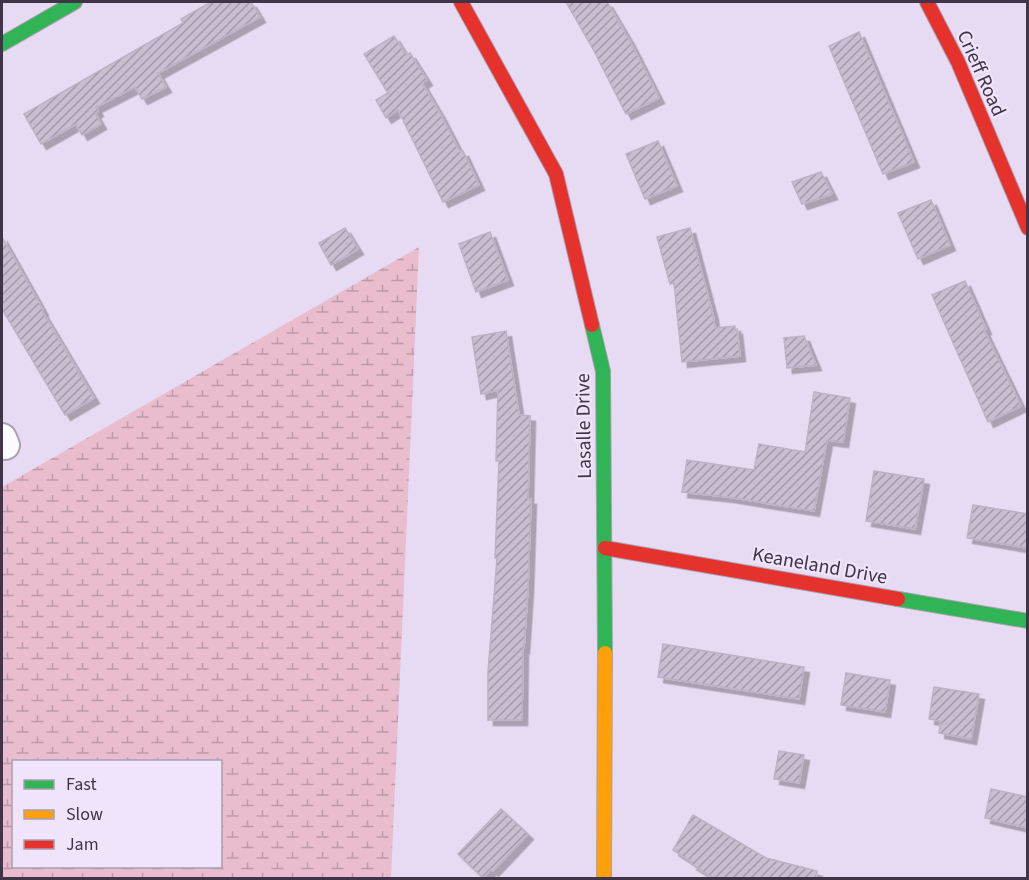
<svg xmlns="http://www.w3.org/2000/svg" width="1029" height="880" viewBox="0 0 1029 880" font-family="'Source Sans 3',sans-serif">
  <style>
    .wetland { fill: url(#wetland-marsh); fill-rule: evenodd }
    .building { fill: url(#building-hatch); stroke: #bcb1c6; stroke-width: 1.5; filter: url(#shadow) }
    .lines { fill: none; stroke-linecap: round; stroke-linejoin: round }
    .street-casing { stroke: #aaa0b3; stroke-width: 32 }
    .fast-casing { stroke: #aaa0b3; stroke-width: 16 }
    .slow-casing { stroke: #aaa0b3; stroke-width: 16 }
    .jam-casing { stroke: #aaa0b3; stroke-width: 16 }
    .street { stroke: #fbfafd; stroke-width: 28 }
    .fast { stroke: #30b455; stroke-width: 14 }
    .slow { stroke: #ff9f0a; stroke-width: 14 }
    .jam { stroke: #e5322d; stroke-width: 14 }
    .labels { text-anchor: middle; stroke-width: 4.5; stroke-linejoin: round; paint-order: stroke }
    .street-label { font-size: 20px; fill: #403449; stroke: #efe4fa }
  </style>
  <defs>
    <pattern id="wetland-marsh" width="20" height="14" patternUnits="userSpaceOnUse" patternTransform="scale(1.5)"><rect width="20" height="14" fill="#e9bdce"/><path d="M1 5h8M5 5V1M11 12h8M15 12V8" fill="none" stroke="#be9aa9"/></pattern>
    <pattern id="building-hatch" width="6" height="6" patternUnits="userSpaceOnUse" patternTransform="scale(1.5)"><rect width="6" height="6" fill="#c8bdd1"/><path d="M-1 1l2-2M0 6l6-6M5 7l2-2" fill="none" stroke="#a49aac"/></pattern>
    <filter id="shadow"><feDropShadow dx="5.5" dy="5.5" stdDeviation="0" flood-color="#0004"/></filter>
  </defs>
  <rect width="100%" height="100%" fill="#e7dbf3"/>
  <path class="wetland" d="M419 247 391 878H2V487ZM14 762H220V866H14Z"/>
  <g class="building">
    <polygon points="211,2 251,2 260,17 158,73 166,87 142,99 135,87 96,107 98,111 95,113 101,124 82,135 76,124 41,144 24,114 183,23 181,19"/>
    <polygon points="566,2 607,2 630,41 659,98 626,114 594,51"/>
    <polygon points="859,32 914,162 883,174 829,46"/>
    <polygon points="394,36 406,55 410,53 427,80 422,83 441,115 460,152 463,151 479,185 443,202 398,110 386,118 376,100 388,93 364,54"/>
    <polygon points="658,141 677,186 645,199 626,154"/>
    <polygon points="821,172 832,194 802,204 792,182"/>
    <polygon points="931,200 950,245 918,259 898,213"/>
    <polygon points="345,228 358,249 331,265 319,243"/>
    <polygon points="690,228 713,315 715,328 735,326 735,330 737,329 740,356 682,362 674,283 670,284 657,237"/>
    <polygon points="490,232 508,280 476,292 459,244"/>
    <polygon points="2,237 43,310 42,311 94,398 65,415 2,309"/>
    <polygon points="965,281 986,329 984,330 1021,406 988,422 932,295"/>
    <polygon points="506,331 519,415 530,416 528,499 531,499 528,588 524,648 523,648 522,720 488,720 488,672 497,558 495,558 499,461 496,461 498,390 481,394 472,337"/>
    <polygon points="804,336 816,365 787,368 784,338"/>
    <polygon points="814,392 850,398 843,442 827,440 814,511 728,497 682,492 687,460 754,470 759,444 805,452"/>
    <polygon points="874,471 924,479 915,529 866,521"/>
    <polygon points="973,505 1028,514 1028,548 967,538"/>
    <polygon points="663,644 804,667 799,699 658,677"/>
    <polygon points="846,673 890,680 885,712 841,705"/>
    <polygon points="934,687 979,694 971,739 939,733 941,721 929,719"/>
    <polygon points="779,751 804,755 799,783 774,779"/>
    <polygon points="991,789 1028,797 1028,828 985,818"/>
    <polygon points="501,809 528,834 493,871 491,869 483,878 458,854"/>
    <polygon points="693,815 766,858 817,871 816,879 715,879 691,864 692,862 673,850"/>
  </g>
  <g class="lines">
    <g class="street-casing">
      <polyline id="street" points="2,438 5,445"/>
    </g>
    <g class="fast-casing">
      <g id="fast">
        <polyline points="2,44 75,2"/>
        <polyline points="592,325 603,371 605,653"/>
        <polyline points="898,599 1028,621"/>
      </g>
    </g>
    <g class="slow-casing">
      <polyline id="slow" points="604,878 605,653"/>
    </g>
    <g class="jam-casing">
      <g id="jam">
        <polyline points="461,2 556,174 592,325"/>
        <polyline points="927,2 958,62 1028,228"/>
        <polyline points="605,548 898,599"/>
      </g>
    </g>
    <use href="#street" class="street"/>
    <use href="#fast" class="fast"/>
    <use href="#slow" class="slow"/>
    <use href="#jam" class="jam"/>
  </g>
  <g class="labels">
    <g class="street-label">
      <text transform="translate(982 73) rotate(66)" y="7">Crieff Road</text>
      <text transform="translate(583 426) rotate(-91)" y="7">Lasalle Drive</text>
      <text transform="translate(820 565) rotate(10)" y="7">Keaneland Drive</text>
    </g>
  </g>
  <rect width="1029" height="880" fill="none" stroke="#403449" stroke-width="6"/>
  <rect x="12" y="760" width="210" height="108" fill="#efe4fa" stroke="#a99eb3" stroke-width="1.5"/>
  <rect x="24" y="780" width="30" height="9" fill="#30b455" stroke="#a99eb3" stroke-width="1.5"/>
  <text x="66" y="790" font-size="18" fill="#403449">Fast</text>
  <rect x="24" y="810" width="30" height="9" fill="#ff9f0a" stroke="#a99eb3" stroke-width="1.5"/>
  <text x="66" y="820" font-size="18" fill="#403449">Slow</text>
  <rect x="24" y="840" width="30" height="9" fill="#e5322d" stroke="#a99eb3" stroke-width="1.5"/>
  <text x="66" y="850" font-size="18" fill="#403449">Jam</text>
</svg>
